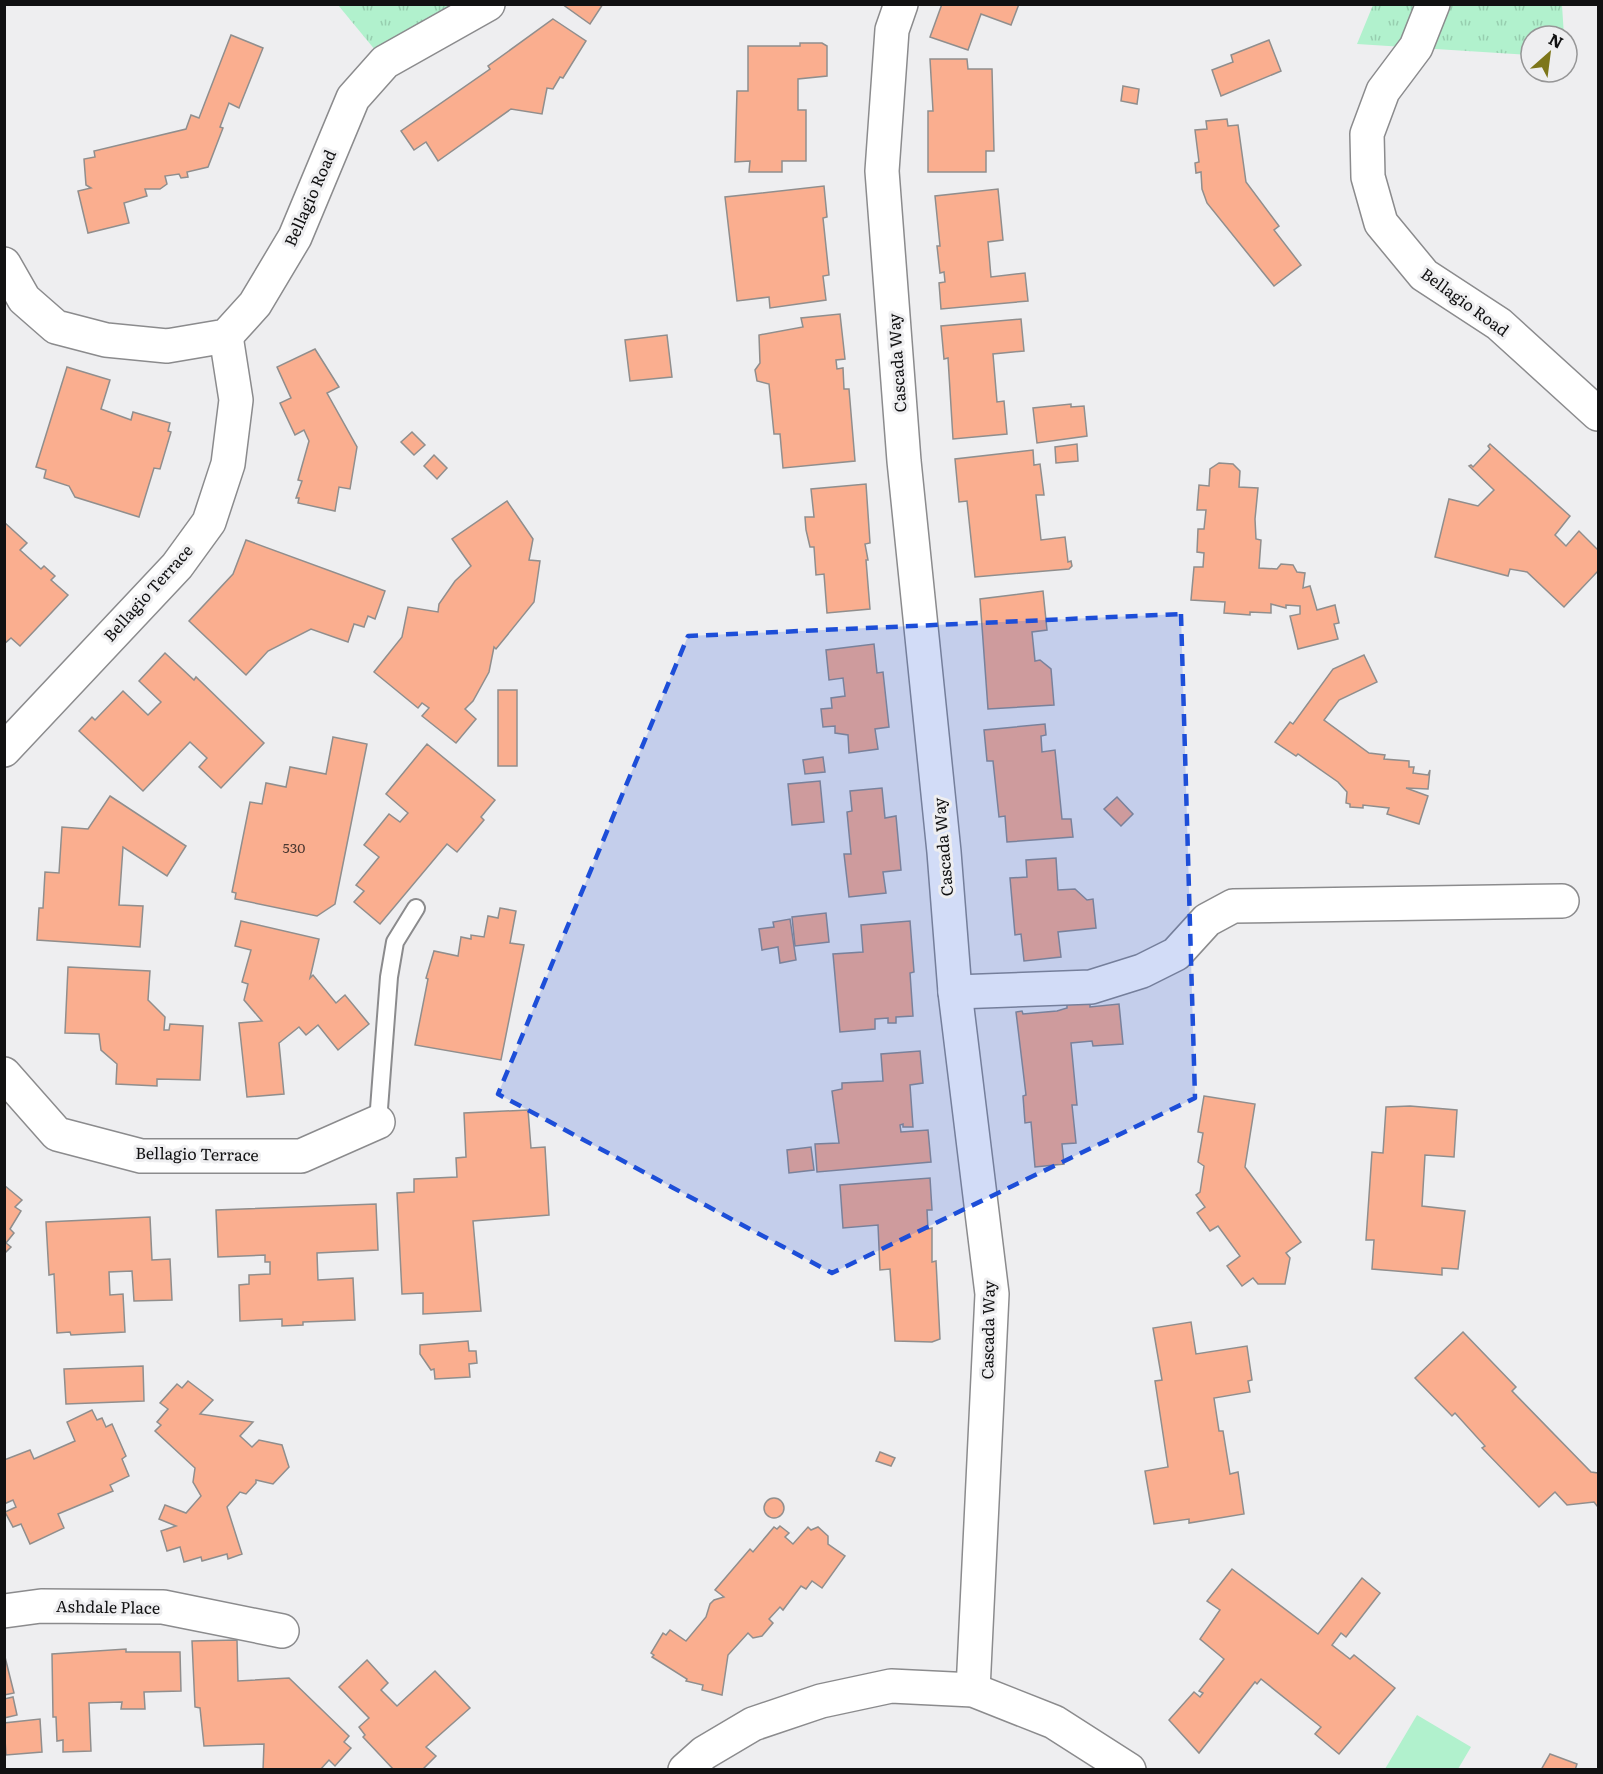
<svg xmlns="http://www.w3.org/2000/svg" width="1603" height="1774" viewBox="0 0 1603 1774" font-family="Literata,serif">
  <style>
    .grass { fill: url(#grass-tufts) }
    .park { fill: #b1f1cd }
    .building { fill: #faae8f; stroke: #908e8d; stroke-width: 1.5 }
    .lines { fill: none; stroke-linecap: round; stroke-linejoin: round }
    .service-casing { stroke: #8b8b8d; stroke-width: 20 }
    .minor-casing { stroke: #8b8b8d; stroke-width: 36 }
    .service { stroke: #fff; stroke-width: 16 }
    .minor { stroke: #fff; stroke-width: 33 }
    .marked { fill: #1d4ed8; fill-opacity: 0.2; stroke: #1d4ed8; stroke-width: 4.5; stroke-dasharray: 12 8; stroke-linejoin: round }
    .labels { text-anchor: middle; stroke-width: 6; stroke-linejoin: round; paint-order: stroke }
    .number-label { font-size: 14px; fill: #4b3831 }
    .street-label { font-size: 16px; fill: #111112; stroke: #eeeef0 }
  </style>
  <defs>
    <pattern id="grass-tufts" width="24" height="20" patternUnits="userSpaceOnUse" patternTransform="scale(1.5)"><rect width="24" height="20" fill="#b1f1cd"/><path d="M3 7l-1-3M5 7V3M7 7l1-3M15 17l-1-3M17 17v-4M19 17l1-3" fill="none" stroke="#97ceaf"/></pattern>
  </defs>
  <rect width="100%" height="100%" fill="#eeeef0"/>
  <g class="grass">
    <polygon points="338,5 488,5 385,62"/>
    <polygon points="1373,5 1562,5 1564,36 1531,36 1531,55 1357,44"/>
  </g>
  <polygon class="park" points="1417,1715 1471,1747 1458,1769 1385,1769"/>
  <g class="building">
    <polygon points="562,4 603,4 590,24"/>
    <polygon points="942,4 1019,4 1011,25 981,14 968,50 930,37"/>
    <polygon points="553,19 586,41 563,78 560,77 553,89 547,88 542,114 511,109 438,161 426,142 414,150 401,131 490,69 488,66"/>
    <polygon points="231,35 263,48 239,108 229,103 220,127 223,128 208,167 187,172 188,177 181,178 179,174 165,176 167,184 160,189 145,189 147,196 124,203 129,223 88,233 78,191 91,188 86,185 84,159 95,157 94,151 186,129 191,115 199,118"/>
    <polygon points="1269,40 1281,71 1221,96 1212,70 1233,62 1231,55"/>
    <polygon points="800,43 822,43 827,46 827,76 798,79 798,110 806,110 806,161 782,161 782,172 749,172 750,161 735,162 737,91 748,91 748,46 800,46"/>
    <polygon points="930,59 967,59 968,69 992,69 994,151 986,151 986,172 928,172 928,111 933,111"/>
    <polygon points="1123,86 1139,89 1137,104 1121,101"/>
    <polygon points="1227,119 1228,126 1238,125 1246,182 1279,226 1274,230 1301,265 1274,286 1207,203 1202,189 1201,172 1196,173 1195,163 1199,162 1195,130 1207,129 1206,121"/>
    <polygon points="824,186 827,217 823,218 829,275 823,276 826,300 770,308 769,297 737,301 725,197"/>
    <polygon points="998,189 1003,240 988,242 991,277 1025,273 1028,301 941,309 939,283 945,282 944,272 940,273 937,246 940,246 935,196"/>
    <polygon points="840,314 845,359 836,360 837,369 843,368 844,389 849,389 855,461 783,468 780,434 774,434 769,384 757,381 755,370 760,363 759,335 803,327 801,318"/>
    <polygon points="1021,319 1024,351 993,354 997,402 1004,401 1007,434 953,439 948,358 944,359 941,326"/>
    <polygon points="667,335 672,377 630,381 625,340"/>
    <polygon points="315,349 339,387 327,393 357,447 350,489 339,487 335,511 298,503 299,498 296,498 302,481 298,480 309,441 304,430 295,435 280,403 291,398 277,367"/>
    <polygon points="67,367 110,380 101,409 131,420 133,412 170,423 168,431 171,432 160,469 154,468 139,517 75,497 69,486 44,478 46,470 36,467"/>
    <polygon points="1071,404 1071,407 1084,406 1087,436 1037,443 1033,408"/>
    <polygon points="412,432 425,445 414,455 401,442"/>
    <polygon points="1077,444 1078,461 1056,463 1055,447"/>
    <polygon points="1490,444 1570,516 1555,535 1566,546 1579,531 1598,550 1598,571 1564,607 1527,572 1510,569 1508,576 1435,557 1449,499 1478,506 1494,490 1469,466 1471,465 1473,467 1490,449 1488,446"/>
    <polygon points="1033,450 1034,465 1040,464 1044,495 1036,495 1041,540 1065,537 1068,562 1071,561 1072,566 1069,569 975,577 967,501 959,502 955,459"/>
    <polygon points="434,455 447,468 437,479 424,466"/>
    <polygon points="1219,463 1233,464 1240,471 1239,487 1258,488 1255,519 1256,539 1261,540 1259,568 1277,569 1281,564 1293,565 1297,572 1305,573 1303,588 1310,586 1317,610 1335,605 1339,623 1334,624 1338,639 1298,649 1290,616 1300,614 1300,606 1286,605 1286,608 1271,604 1271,613 1250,612 1250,615 1224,613 1225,602 1191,600 1194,567 1203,567 1204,553 1197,552 1198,529 1204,529 1206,510 1197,510 1199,485 1209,486 1210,469"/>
    <polygon points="866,484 870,543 865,544 868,560 866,560 870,609 827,613 824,574 816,575 814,547 810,547 806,530 805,517 814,517 811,489"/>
    <polygon points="507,501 533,539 529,560 540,561 534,602 496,649 494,647 489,672 473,701 465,709 476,719 456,743 422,716 429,708 422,703 418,708 374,672 402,637 408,607 438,612 439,604 455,581 471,566 452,539"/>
    <polygon points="4,522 27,543 20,550 41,569 44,566 55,576 51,580 68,595 20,646 11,638 4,644"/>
    <polygon points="246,540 385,591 375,619 368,616 364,627 354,624 348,642 311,629 268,651 246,675 189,621 233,574"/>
    <polygon points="1043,591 1047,630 1032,632 1035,661 1040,660 1051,669 1054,705 988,709 980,599"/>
    <polygon points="874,644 877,673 883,672 889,727 875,729 878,749 849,753 848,735 835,733 835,726 823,727 821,709 832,708 831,698 845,696 843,678 829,680 826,650"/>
    <polygon points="165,653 194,680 196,677 264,743 221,788 199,767 207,758 190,742 143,791 79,731 92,717 95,720 123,691 148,715 161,702 139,681"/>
    <polygon points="1364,655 1377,682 1339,700 1324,720 1369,753 1385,755 1384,759 1409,761 1409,767 1414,767 1413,773 1428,775 1430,770 1428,789 1406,788 1428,796 1419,824 1387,814 1389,808 1363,805 1363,808 1350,807 1350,804 1346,803 1347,792 1338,782 1298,754 1296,756 1275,742 1290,722 1293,724 1333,669"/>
    <rect x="498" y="690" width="19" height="76"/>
    <polygon points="1045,724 1046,735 1041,736 1042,752 1055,750 1062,819 1071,819 1073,837 1007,842 1005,816 999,817 993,761 987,761 984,730"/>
    <polygon points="333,737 367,744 335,904 317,916 235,899 236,893 232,892 250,802 262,804 266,783 286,787 290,767 326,774"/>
    <polygon points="427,744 495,800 481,817 484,820 457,852 447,844 380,924 354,902 364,891 356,885 379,857 364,845 389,814 400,822 408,813 386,794"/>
    <polygon points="823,757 825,772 805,774 803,760"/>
    <polygon points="820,781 824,822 792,825 788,784"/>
    <polygon points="882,788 885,818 896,816 901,870 883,872 886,893 849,897 844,854 851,854 847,812 852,811 850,791"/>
    <polygon points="110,796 186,846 167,876 123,847 119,905 143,906 140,947 37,940 39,908 43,908 45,872 59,873 62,827 88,829"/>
    <polygon points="1117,797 1133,814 1121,826 1104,809"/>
    <polygon points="1056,858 1058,890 1075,889 1087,900 1093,899 1096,928 1058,932 1061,957 1024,961 1021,934 1015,935 1010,878 1027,877 1026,860"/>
    <polygon points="500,908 516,911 510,943 524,945 501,1060 415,1045 428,979 426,978 434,951 458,956 461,937 471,939 471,935 484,937 488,916 498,918"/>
    <polygon points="826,913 829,942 795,946 792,917"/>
    <polygon points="790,919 796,960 780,963 778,947 762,950 759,929 774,927 773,922"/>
    <polygon points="241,921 319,939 310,978 313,975 336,1003 345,995 369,1024 338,1050 318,1025 306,1035 299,1027 279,1043 284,1094 247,1097 239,1023 262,1021 244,1000 248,984 242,982 251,950 235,946"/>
    <polygon points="910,921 914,972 910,973 913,1016 896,1017 896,1023 888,1023 888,1018 875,1019 875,1029 840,1032 833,954 863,952 861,925"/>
    <polygon points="68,967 150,971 148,1000 165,1017 164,1030 169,1030 170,1024 203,1026 200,1080 157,1079 157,1086 116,1084 117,1064 101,1050 99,1034 65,1033"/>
    <polygon points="1090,1002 1090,1007 1119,1004 1123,1044 1093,1046 1092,1041 1071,1043 1077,1105 1072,1105 1076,1143 1062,1144 1064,1164 1035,1167 1031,1122 1025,1123 1023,1096 1026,1095 1016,1012 1022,1011 1023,1014 1057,1011 1067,1008 1067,1004"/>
    <polygon points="920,1051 923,1083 910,1085 913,1127 903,1127 903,1124 900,1125 901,1132 928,1130 931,1162 817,1172 815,1144 839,1143 832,1091 842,1089 842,1083 883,1081 881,1054"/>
    <polygon points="1204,1096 1255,1104 1245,1167 1301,1242 1286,1253 1290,1258 1285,1284 1258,1284 1253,1278 1242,1286 1227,1266 1240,1256 1218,1226 1210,1231 1197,1213 1205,1207 1196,1195 1200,1192 1204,1166 1198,1162 1203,1133 1198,1132"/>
    <polygon points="1410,1106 1457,1110 1454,1157 1425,1155 1422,1206 1465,1211 1458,1269 1442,1268 1442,1275 1372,1269 1374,1240 1366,1240 1372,1152 1383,1153 1386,1107"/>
    <polygon points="528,1110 531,1148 545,1147 549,1215 473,1221 481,1311 423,1314 423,1293 402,1294 397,1193 414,1192 414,1179 457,1177 456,1158 466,1157 464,1113"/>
    <polygon points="811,1147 814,1170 789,1173 787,1150"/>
    <polygon points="930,1178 932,1210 927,1210 928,1229 932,1228 932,1262 936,1261 940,1339 932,1342 895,1341 890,1269 880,1270 878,1225 843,1228 840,1185"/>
    <polygon points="4,1185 22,1200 15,1207 21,1211 10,1229 14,1233 6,1243 11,1247 4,1254"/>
    <polygon points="376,1204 378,1250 317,1253 318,1280 353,1278 355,1320 303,1322 303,1325 282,1326 282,1319 240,1321 239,1285 249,1284 249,1275 270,1274 270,1262 265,1262 265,1255 218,1257 216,1210"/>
    <polygon points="150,1217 152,1260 170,1259 172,1300 134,1301 132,1271 109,1272 110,1295 123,1294 125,1332 71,1335 70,1332 57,1333 54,1274 49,1275 46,1222"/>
    <polygon points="1191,1322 1196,1354 1247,1346 1252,1380 1248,1381 1250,1392 1214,1398 1219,1431 1223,1431 1230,1474 1238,1472 1244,1514 1189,1523 1189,1519 1154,1524 1145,1471 1168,1467 1155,1381 1162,1380 1153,1328"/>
    <polygon points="1463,1332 1516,1387 1512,1391 1591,1472 1598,1473 1598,1507 1594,1502 1567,1505 1555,1492 1539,1507 1482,1448 1485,1446 1455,1413 1452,1416 1415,1378"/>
    <polygon points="468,1341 469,1351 476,1351 477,1363 469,1364 470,1377 435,1379 434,1369 431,1370 420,1354 420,1345"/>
    <polygon points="143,1366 144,1401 66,1404 64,1369"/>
    <polygon points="188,1381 213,1400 200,1414 253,1422 240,1436 252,1447 259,1440 282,1445 289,1467 273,1484 256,1480 256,1483 246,1494 240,1492 227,1507 242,1554 228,1559 227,1554 202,1561 201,1557 184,1562 180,1547 167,1551 161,1531 176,1526 159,1519 165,1505 186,1513 201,1496 193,1482 195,1468 155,1431 161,1425 157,1422 168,1409 160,1403 177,1384 182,1388"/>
    <polygon points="92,1410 97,1420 102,1418 106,1427 112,1424 126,1456 122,1459 129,1476 110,1485 113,1491 58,1514 64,1528 30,1544 21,1524 13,1527 5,1512 16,1507 13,1500 4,1504 4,1460 30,1450 34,1459 75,1441 67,1422"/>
    <polygon points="880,1452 895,1458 891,1466 876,1461"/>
    <circle cx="774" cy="1508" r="10"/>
    <polygon points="780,1526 789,1533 785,1537 793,1544 808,1527 811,1530 818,1527 828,1536 828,1544 845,1556 822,1588 812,1581 806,1589 801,1586 783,1610 780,1607 769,1619 773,1623 762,1636 753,1638 748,1633 728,1655 722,1695 702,1690 703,1685 686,1681 687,1679 652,1657 654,1655 651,1653 663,1633 666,1635 670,1630 686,1641 706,1617 710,1604 714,1600 724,1597 715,1590 750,1549 753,1552 774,1527 777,1529"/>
    <polygon points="1232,1569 1318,1634 1362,1578 1380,1593 1346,1637 1341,1633 1332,1645 1350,1659 1354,1655 1395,1688 1339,1754 1315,1734 1321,1727 1261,1679 1257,1684 1255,1682 1199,1753 1169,1720 1194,1692 1200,1697 1203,1693 1199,1691 1224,1659 1200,1639 1220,1610 1207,1601"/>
    <polygon points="237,1640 238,1681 289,1678 349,1736 344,1742 351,1748 335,1766 329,1760 320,1770 263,1770 264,1744 204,1746 200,1708 195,1707 192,1641"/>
    <polygon points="126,1649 126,1652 180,1652 181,1691 144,1692 145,1709 121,1709 122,1702 89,1703 91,1751 63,1752 63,1740 57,1741 56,1717 53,1717 52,1654"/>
    <polygon points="4,1653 14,1693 4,1695"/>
    <polygon points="367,1660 388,1683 381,1690 397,1706 435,1671 470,1708 426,1747 436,1756 422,1770 394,1770 363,1737 365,1735 359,1727 369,1718 339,1687"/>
    <polygon points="13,1697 17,1715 4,1718 4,1699"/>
    <polygon points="40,1719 42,1752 6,1755 4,1723"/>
    <polygon points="1550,1754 1577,1764 1575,1770 1541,1770"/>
  </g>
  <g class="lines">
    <g class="service-casing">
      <polyline id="service" points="378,1122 389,977 395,942 416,908"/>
    </g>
    <g class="minor-casing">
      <g id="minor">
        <polyline points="901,4 892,30 882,171 904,461 944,852 955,992 992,1294 973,1690"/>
        <polyline points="1433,4 1416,47 1383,91 1367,134 1368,177 1381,223 1424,275 1499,324 1598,414"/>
        <polyline points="4,264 24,299 56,327 106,340 167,346 226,336 255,304 295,237 353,98 385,62 488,4"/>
        <polyline points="4,750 177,566 209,522 228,464 236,400 226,336"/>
        <polyline points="955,992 1091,987 1142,971 1176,954 1207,920 1233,906 1562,901"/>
        <polyline points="4,1074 57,1134 141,1156 301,1156 378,1122"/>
        <polyline points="4,1611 41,1606 163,1607 282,1631"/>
        <polyline points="685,1770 704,1753 753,1724 821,1701 891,1686 973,1690 1054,1722 1129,1770"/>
      </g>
    </g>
    <use href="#service" class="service"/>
    <use href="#minor" class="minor"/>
  </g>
  <path class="marked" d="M1181 614 1195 1098 832 1273 498 1094 688 636Z"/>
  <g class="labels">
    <g class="number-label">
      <text x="294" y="853">530</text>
    </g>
    <g class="street-label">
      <text transform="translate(310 198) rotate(-66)" y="6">Bellagio Road</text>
      <text transform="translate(1465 302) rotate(36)" y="6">Bellagio Road</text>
      <text transform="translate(897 363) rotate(-94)" y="6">Cascada Way</text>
      <text transform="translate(148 593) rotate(-48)" y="6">Bellagio Terrace</text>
      <text transform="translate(943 847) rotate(-95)" y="6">Cascada Way</text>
      <text transform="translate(197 1154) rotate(1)" y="6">Bellagio Terrace</text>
      <text transform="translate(988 1330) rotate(-89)" y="6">Cascada Way</text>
      <text transform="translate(108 1607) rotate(1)" y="6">Ashdale Place</text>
    </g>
  </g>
  <rect width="1603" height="1774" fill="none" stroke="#111112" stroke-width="12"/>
  <g transform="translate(1549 54) rotate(28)"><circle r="28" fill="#eeeef0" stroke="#969697" stroke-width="1.5"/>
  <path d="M0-4.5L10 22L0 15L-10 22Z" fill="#7d761a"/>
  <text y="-9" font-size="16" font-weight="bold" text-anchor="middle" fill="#111112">N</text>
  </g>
</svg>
